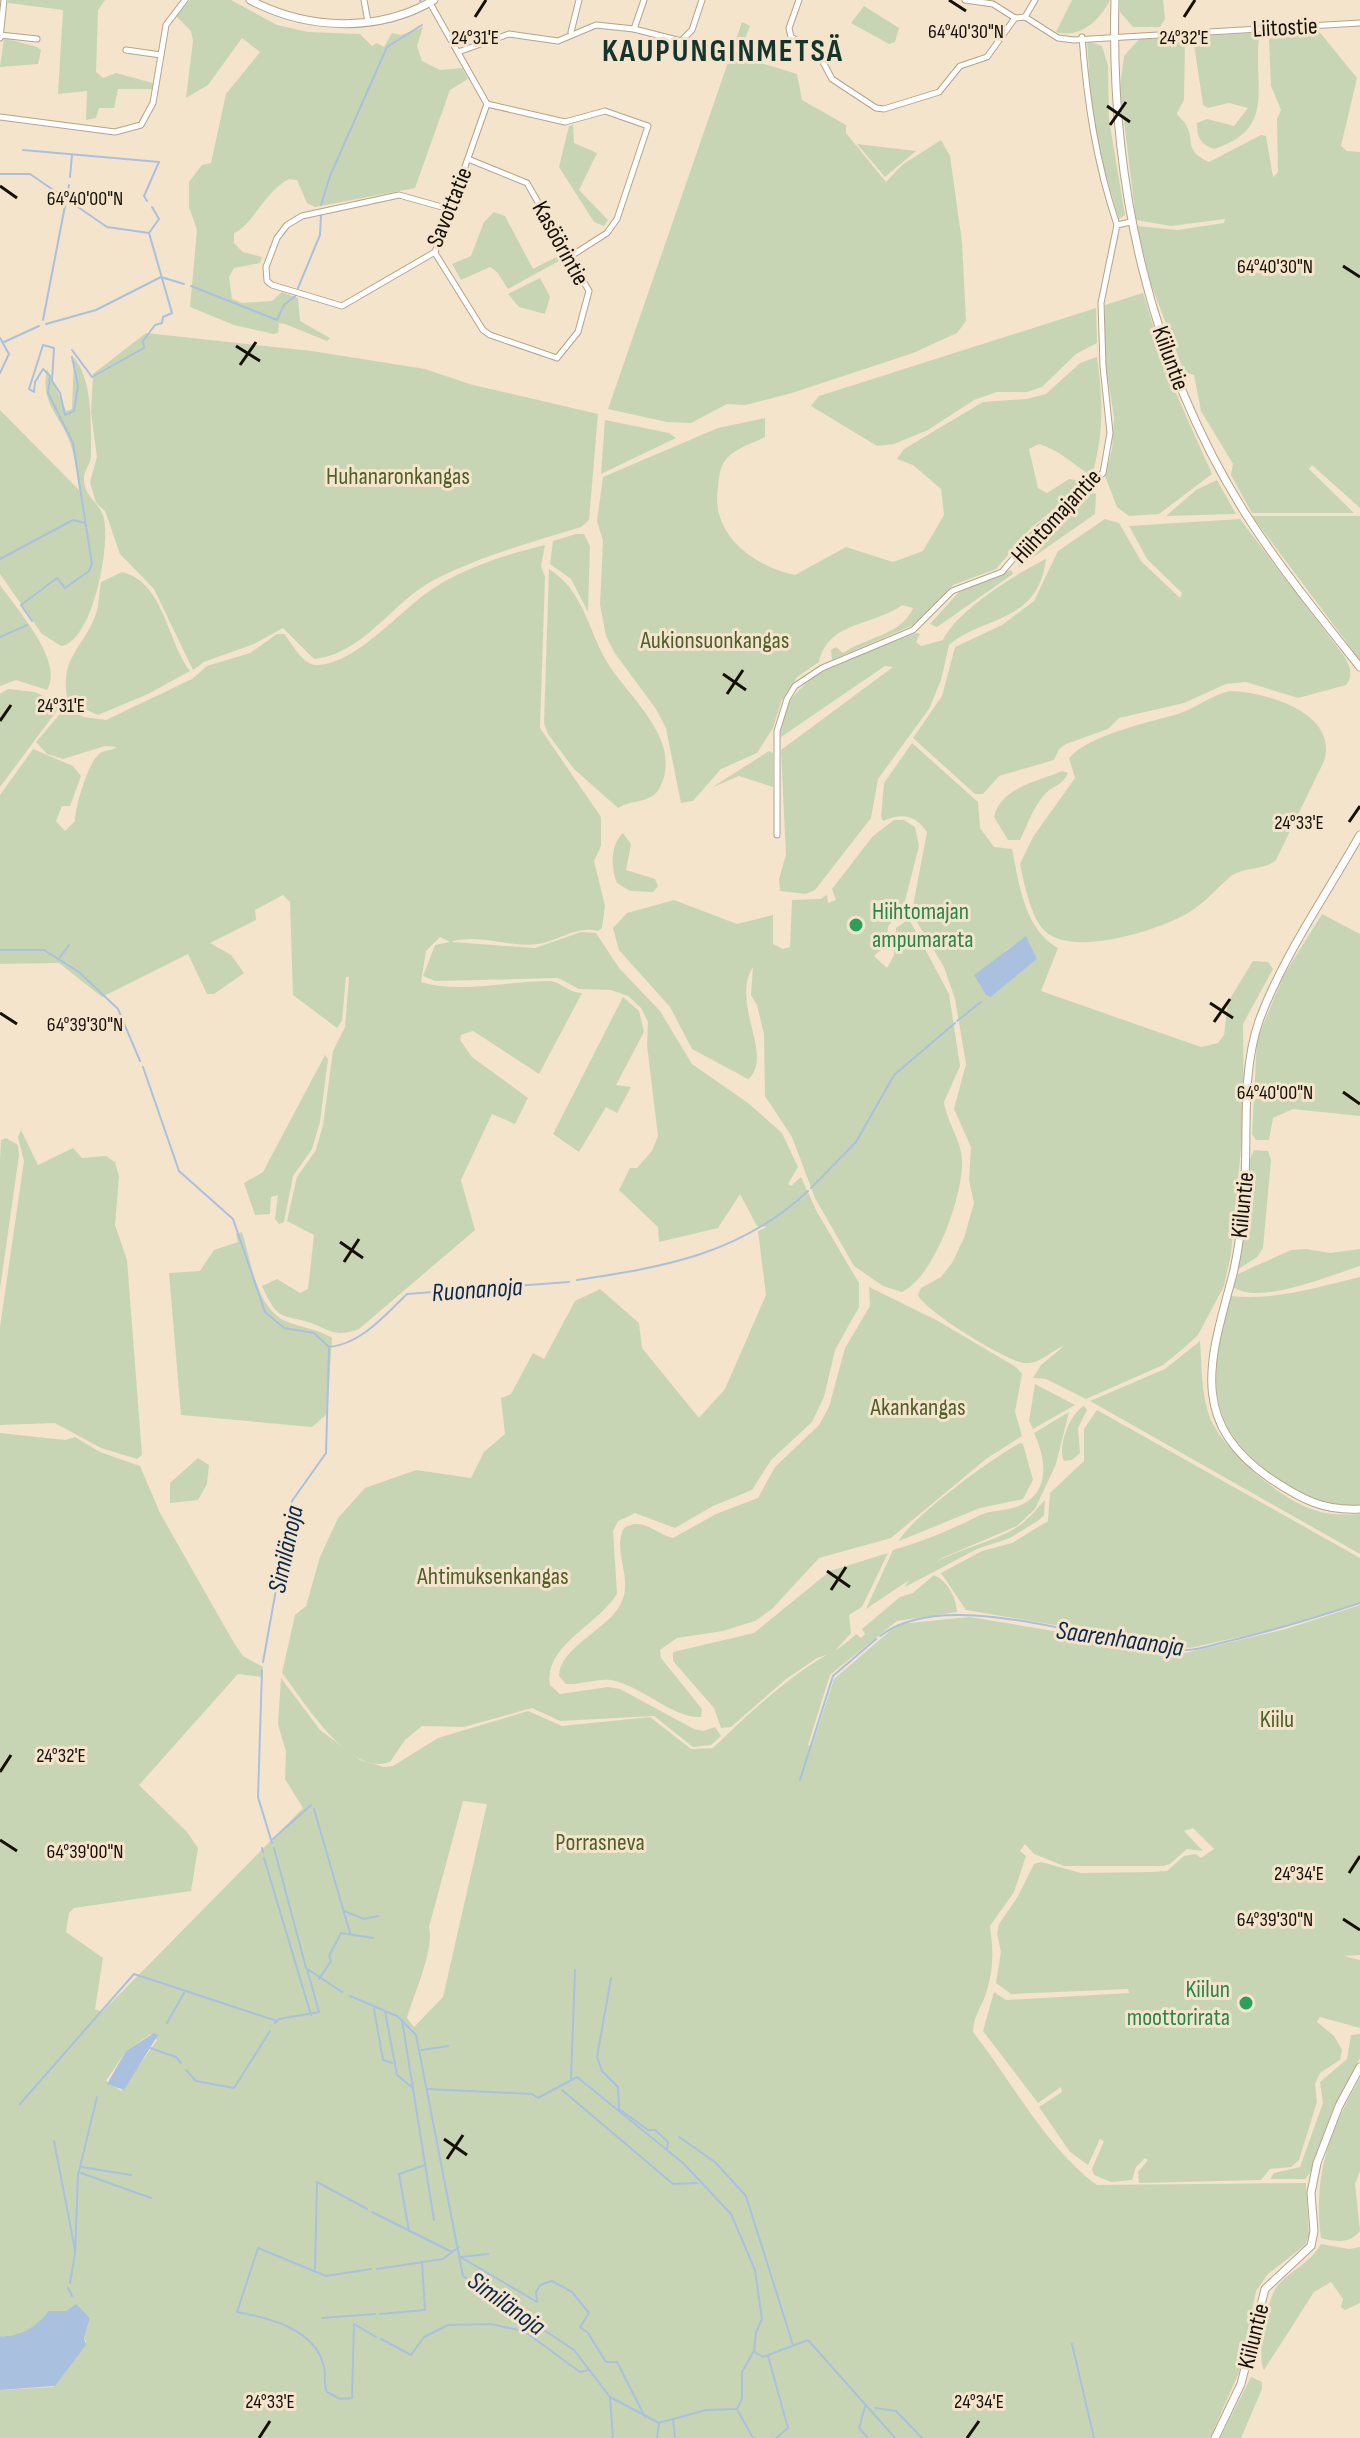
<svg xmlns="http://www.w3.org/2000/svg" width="1360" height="2438" viewBox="0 0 1360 2438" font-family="'Sofia Sans Condensed',sans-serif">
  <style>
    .green { fill: #c8d5b4; fill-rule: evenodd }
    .water { fill: #a9c1df }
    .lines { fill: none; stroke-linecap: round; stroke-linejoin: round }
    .stream { stroke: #a9c1df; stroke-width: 2 }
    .street-casing { stroke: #b3a48d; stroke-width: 7 }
    .secondary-casing { stroke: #b3a48d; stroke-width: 9 }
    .street { stroke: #fff; stroke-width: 5 }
    .secondary { stroke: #fff; stroke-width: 7 }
    .ticks { fill: none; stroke: #161108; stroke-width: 3 }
    .leisure-dot { fill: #2e9e5b; stroke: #f4e4cc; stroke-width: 3 }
    .labels { text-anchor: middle; stroke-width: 6; stroke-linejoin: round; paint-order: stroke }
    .street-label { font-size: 24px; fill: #161108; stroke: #f4e4cc }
    .park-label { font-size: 24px; fill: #4e5f2a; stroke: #f4e4cc }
    .leisure-label { font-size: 24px; fill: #27864d; stroke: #f4e4cc; text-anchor: start }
    .water-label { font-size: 26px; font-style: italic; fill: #092950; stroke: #f4e4cc }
    .district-label { font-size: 32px; font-weight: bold; letter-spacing: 2px; fill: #15342c; stroke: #f4e4cc }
    .ticks-label { font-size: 20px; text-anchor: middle; fill: #161108; stroke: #f4e4cc; stroke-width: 6; stroke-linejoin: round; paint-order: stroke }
  </style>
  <rect width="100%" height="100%" fill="#f4e4cc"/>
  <g class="green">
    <polygon points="8,0 105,0 98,10 96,72 103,78 116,73 153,83 152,89 118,89 114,108 99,108 96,118 86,120 87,91 58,94 63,10 8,3"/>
    <path d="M190 0H231L277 25 308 32 360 34 372 46 377 43 384 47 392 33 401 35 423 27 417 46 422 61 440 70 462 68 468 79 450 90 415 188 315 207 307 203 297 180 289 179C263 193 254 224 234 233V243L243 252 262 257 260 263 234 268 229 277 232 299 242 303 272 301 282 292 298 298 300 321 330 338 327 341 285 324 279 323 278 333 274 334 234 325 190 307 197 230 189 207V182L202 165 211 163 226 94 260 52 242 38 208 85 186 98 193 41 191 31 176 16Z"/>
    <path d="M1072 0H1110C1100 20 1080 39 1056 32Z"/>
    <polygon points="1120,0 1163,0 1165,19 1160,27 1133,27 1120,12"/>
    <polygon points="864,6 899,28 895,42 889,44 851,23"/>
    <polygon points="742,22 750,26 741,49 751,60 797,74 802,100 846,125 846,133 886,182 902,165 941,140 950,156 962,242 966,321 957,333 913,353 792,393 745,405 727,404 691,423 667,422 608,409"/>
    <path d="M1318 30 1357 78 1341 146 1347 151 1360 152V508L1312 465 1309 469 1354 513H1252L1231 475 1233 464 1201 411 1194 375 1184 372 1150 281 1137 226 1177 230 1224 223 1225 219 1171 226 1136 220 1120 88 1124 56 1140 38 1180 39 1185 44 1184 100 1177 113C1178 117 1182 119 1185 123 1196 139 1182 150 1209 162L1261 135 1266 136 1273 177 1278 172 1277 119 1281 110 1271 86 1269 40 1271 35Z"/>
    <path d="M1254 33 1259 37C1253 87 1277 129 1214 149 1200 144 1197 137 1197 123L1207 119 1234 126 1248 108 1229 103 1208 108 1203 105 1194 44 1201 36Z"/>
    <polygon points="4,38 37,47 41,50 38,64 0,67"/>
    <polygon points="1087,41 1102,46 1108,66 1109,120 1125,215 1119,219 1093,131"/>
    <polygon points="573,125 574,143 597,153 579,190 608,220 604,226 594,222 559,167 569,126"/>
    <polygon points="857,144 916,151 885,177"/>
    <polygon points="494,212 505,216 533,269 564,253 566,257 508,289 497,272 490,267 461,280 452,264 471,256 484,222"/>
    <polygon points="540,278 550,297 545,314 519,307 508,294"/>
    <polygon points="1143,293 1170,380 1212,474 1159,514 1129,516 1117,507 1105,476 1112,449 1114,417 1105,362 1105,305"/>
    <polygon points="1096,308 1097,343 1076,354 1042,387 1027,392 997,392 974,400 928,430 894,444 877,446 811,406 819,396"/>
    <path d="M146 333 312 351 425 369 473 385 598 414 589 520 581 527C533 542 481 556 436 579 393 600 365 654 314 659L283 628 254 644 204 662 193 670 154 589 120 554 105 511 96 503 90 482 97 457 91 412 93 374Z"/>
    <path d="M1097 357C1103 400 1104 434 1092 476 1073 465 1060 450 1039 444L1029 449 1038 488 1047 493 1069 479 1087 482 1031 528 996 569 953 585 918 623 832 660 831 650 836 647 843 653C866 637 902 635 913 608L902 605C874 626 828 621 819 662L797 677 781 702 773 728 757 753 721 769 693 801 681 803 666 728 656 709 614 652 606 636 600 605 603 541 597 521 603 477 718 428 765 418V437C754 443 736 448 727 458 720 466 719 476 718 487 710 534 753 566 795 575L846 547 893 562 923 551 944 515 941 489 913 465 897 459 904 449 983 402 1026 399 1046 394 1080 363Z"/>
    <path d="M74 358C93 380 91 425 91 456 91 464 84 470 84 478 83 495 99 503 103 515 112 541 93 642 61 646L42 634 0 574V410L79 490C77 474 75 455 69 440 59 414 40 403 47 369L66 411 72 409Z"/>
    <polygon points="605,420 669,433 676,438 601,474"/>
    <polygon points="1217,480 1236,514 1166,516 1196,490"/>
    <polygon points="1089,492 1096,494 1095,514 1019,567 1018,561 1072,503"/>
    <polygon points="1252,516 1360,516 1360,660"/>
    <path d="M1105 519 1119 523 1141 561 1180 598 1182 593 1147 559 1129 526 1240 519 1344 656C1350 666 1354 675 1346 685L1298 698 1246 682 1226 684 1184 703 1119 718 1108 729 1066 744 1059 749 1054 760 999 776 983 794H975L913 738 942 696 955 647 1002 625 1034 601 1058 551Z"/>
    <polygon points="576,534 584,534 590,546 588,612 571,579 550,564 553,541"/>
    <path d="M545 545 541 566 545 577 540 728 601 817V846L594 861 605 906 602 928 598 931C577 925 558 941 538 944 509 948 478 933 451 942L535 948 581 932 596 933 619 968 660 1011 692 1064 748 1103 782 1133 798 1167 788 1184 791 1186 801 1177 817 1212 859 1283V1307L835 1350 824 1397 812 1422 771 1460 752 1490 713 1506 675 1528 635 1513 618 1521 613 1531 617 1594C599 1624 543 1646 550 1685L560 1694 608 1687 620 1689 694 1729 703 1731 715 1727 721 1736 711 1745 693 1747 654 1716 560 1721 532 1708 464 1727 422 1726 405 1740 390 1762C348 1777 303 1699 282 1673L295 1615 306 1606 320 1557 338 1518 365 1488 416 1470 471 1478 484 1452 505 1434 501 1398 511 1394 533 1353 544 1359 575 1301 600 1289 639 1323 642 1348 699 1418 725 1389 766 1295 758 1231 767 1227 757 1226 740 1194 718 1228 659 1242 658 1227 619 1190 630 1168H637L652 1151 658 1136 647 1045 648 1022 641 1008 628 996 611 990 579 989 558 978 435 981 423 976 435 945 450 942 440 937 426 951 421 982C460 994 508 981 548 981 561 981 566 992 582 993L539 1074 473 1031 461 1035 460 1040 472 1057 528 1098 515 1124 492 1114 461 1180 475 1230 359 1329C339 1336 334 1333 316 1325 284 1312 280 1326 262 1286L277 1279 300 1293 308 1289 314 1235 287 1221 297 1177 316 1150 323 1125 333 1051 345 1027 349 977H346L342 1021 337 1028 293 995 290 902 283 895 255 910 256 920 210 943 231 955 244 973 214 994H207L188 954 102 997 59 963 0 964V795L33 749 73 766 81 776 70 806H62L56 821 65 831 75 821C75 807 88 763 99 754 105 749 111 752 116 747L105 746 63 759 47 754 36 742 65 708 84 717 106 720 192 679 207 666 250 653 277 634H284C293 644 303 667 319 665 358 662 399 611 431 590 463 568 508 554 545 545Z"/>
    <path d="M1046 559C1038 624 984 615 949 645L941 680 929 709 878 779 871 818 815 890 806 894 780 891 779 879 786 855 781 750 893 667 885 666 781 737C777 672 870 652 916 633L920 634 916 642 921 646 943 640C956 611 1017 573 1046 559Z"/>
    <path d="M549 569C584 591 587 628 607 662 627 696 684 740 660 787 652 804 632 799 618 808L574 769 548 734 544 723Z"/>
    <polygon points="1011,570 1013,574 937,627 930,624 959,592"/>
    <path d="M122 572C164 582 167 641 190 671L148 694 98 715 68 702C58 657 84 648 96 614 99 604 99 593 101 582Z"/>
    <path d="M0 585C16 608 65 662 47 690L16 680 0 686Z"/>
    <polygon points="8,689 35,692 61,705 0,787 0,694"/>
    <path d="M1230 691C1267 692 1339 713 1324 761L1276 860C1264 871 1243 866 1230 877 1216 889 1205 903 1188 913 1159 930 1067 960 1042 928 1030 913 1024 883 1020 864L1033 837 1075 778 1069 758C1091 734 1147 723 1178 714 1196 708 1211 695 1230 691Z"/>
    <path d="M912 743 978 802 980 828 994 847 1012 849C1019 883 1024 929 1058 948L1041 991 1201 1047 1218 1043 1224 1035 1228 1002 1253 961 1268 962 1273 969 1243 1024 1244 1117 1231 1254 1224 1286 1198 1335 1185 1347 1163 1365 1086 1399 1046 1379 1033 1378 1041 1365 1064 1346C1050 1351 1041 1364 1025 1363 1009 1363 923 1310 918 1295L921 1288 941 1277 952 1263 964 1238 974 1203 969 1180 971 1147 954 1109 966 1064 955 999 944 967 915 919 913 906 927 832C915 814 901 813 883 821L881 817 884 783ZM1026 937 1037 959 991 997 1005 951Z"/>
    <polygon points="769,751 773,753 773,787 739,776 711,788"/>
    <path d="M1062 771 1068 773C1062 786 1054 785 1045 794 1033 807 1028 824 1020 840H1008L994 817C1001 787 1037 782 1062 771Z"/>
    <path d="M894 820H904L915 827 919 846 905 901 888 927 886 945 874 956 887 968 894 955 896 928 909 919 949 994 960 1066 944 1102C947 1123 962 1141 962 1161 963 1196 935 1276 902 1292L883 1286 854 1266 815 1198 792 1137 765 1096 764 1034 757 1005 751 995 753 967C730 1003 775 1057 748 1079L692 1049 670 1007 619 950 613 928 627 913 674 900 737 924 773 915V944L783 949 790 947 792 900 820 899 827 895 828 903 836 900 832 889 873 836Z"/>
    <path d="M623 833 631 844 626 870 655 879 658 886 653 892 630 891 617 883C611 867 610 845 623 833Z"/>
    <polygon points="1322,914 1360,934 1360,1116 1293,1109 1273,1118 1269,1140 1256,1140 1252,1134 1257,1039 1284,975"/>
    <polygon points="623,997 639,1011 644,1032 616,1085 631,1087 617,1113 606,1107 579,1152 553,1134"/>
    <polygon points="325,1055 328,1059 320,1122 312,1149 293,1176 284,1222 279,1224 275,1219 278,1195 271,1197 270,1214 255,1215 244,1183 263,1172"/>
    <polygon points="21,1130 38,1165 73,1148 82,1158 106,1156 115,1162 119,1177 115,1225 127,1260 142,1455 137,1459 101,1448 55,1423 0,1425 0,1327 24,1161 18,1137"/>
    <polygon points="6,1138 18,1145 19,1155 0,1289 0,1160 1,1140"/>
    <polygon points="1254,1150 1268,1151 1271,1160 1263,1248 1257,1257 1237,1270 1249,1162"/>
    <path d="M242 1232C251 1260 256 1307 285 1321 301 1328 316 1328 332 1338L327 1414 312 1427 181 1415 169 1273 200 1271 214 1250 238 1242 236 1234Z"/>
    <path d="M1306 1249 1330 1253 1360 1249V1266C1331 1275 1259 1306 1233 1287L1238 1274 1291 1250Z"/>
    <path d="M1360 1277V1505C1326 1506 1302 1496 1274 1476 1201 1424 1211 1374 1230 1296 1275 1301 1317 1287 1360 1277Z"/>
    <path d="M869 1287 938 1321 1016 1367 1022 1374 1015 1412 1022 1436 986 1459 891 1538 819 1558 772 1609 755 1621 723 1631 677 1638 660 1650 661 1658 702 1709 701 1717C674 1719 640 1685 611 1680 596 1678 581 1685 566 1684L559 1676C559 1649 605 1630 619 1607 636 1580 611 1553 624 1528 643 1516 655 1534 673 1538L716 1514 758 1498 775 1467 819 1425 829 1407 845 1348 870 1306Z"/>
    <path d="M1200 1341C1202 1367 1201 1396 1211 1420 1226 1453 1282 1501 1317 1511 1330 1515 1346 1515 1360 1514V1554L1090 1401 1165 1369Z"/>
    <polygon points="1035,1384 1075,1405 1033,1429 1029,1421"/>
    <path d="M1084 1406 1087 1410 1078 1428 1080 1453 1072 1460 1064 1461C1057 1447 1070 1413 1084 1406Z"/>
    <polygon points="1097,1410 1360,1558 1360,1602 1285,1627 1190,1648 966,1610 941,1573 982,1551 1012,1543 1048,1521 1050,1493 1084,1461 1084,1429"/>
    <path d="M1069 1412 1056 1464 1035 1509 1017 1526 942 1558 866 1609 893 1550C924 1541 951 1530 980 1515 991 1510 1005 1511 1016 1507 1052 1494 1046 1459 1034 1433Z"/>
    <path d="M0 1433 65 1440 75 1437 100 1452 140 1466 160 1513 234 1643 243 1656 263 1667 261 1677 238 1674 139 1785 187 1832 198 1848 191 1891 74 1908 69 1913 66 1932 103 1958 95 2009 102 2012 303 1808 285 1779 286 1752 278 1724 281 1678 320 1730 360 1760 384 1767 393 1766 438 1738 528 1711 562 1726 650 1717 691 1749 713 1748C745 1717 778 1686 815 1662 833 1650 839 1651 856 1634L861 1638 865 1634 862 1629 900 1597 913 1593 934 1575C949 1582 956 1598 957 1612L897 1621 836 1670 830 1675 808 1745 812 1746 834 1679 898 1624 970 1617 1185 1653 1286 1629 1360 1605V1955L1344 1956 1360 1960V2028L1320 2017 1317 2022 1334 2036 1342 2050 1340 2060 1320 2073 1315 2084 1317 2102 1299 2160 1291 2167 1270 2169 1261 2180 1139 2183 1138 2172 1148 2160 1145 2158 1136 2167 1132 2180 1111 2182 1094 2175 1092 2169 1104 2141 1100 2139 1088 2165 1070 2152 1039 2107 1062 2092 1061 2087 1038 2103 983 2031 994 1992 1006 2000 1129 1993 1128 1989 1011 1994 996 1983 1001 1952 997 1934 999 1924 1017 1898 1034 1864 1041 1862 1081 1873 1150 1872 1167 1871 1184 1856 1196 1854 1201 1858 1214 1849 1193 1828 1184 1831 1203 1851 1187 1849 1170 1864 1163 1866H1064L1034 1854 1025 1844 1020 1851 1026 1856 1014 1892 990 1926C993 1949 994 1967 987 1990 983 2006 973 2015 973 2032 1013 2083 1045 2146 1097 2185L1306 2183 1309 2235 1305 2245 1268 2274 1256 2291 1240 2370 1210 2438H0V2390L53 2387 86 2341 84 2338 90 2318 76 2305 66 2311H48C40 2326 18 2338 0 2336ZM463 1801 487 1804 443 1997 414 2027 407 2018C414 1994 435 1948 429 1927ZM151 2034 157 2040 121 2091 106 2081 126 2051Z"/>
    <path d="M1020 1443 1023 1444 1033 1480 1023 1499 980 1508 899 1541C909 1519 995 1456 1020 1443Z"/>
    <polygon points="198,1458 209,1465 207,1484 198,1500 170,1503 170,1483"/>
    <path d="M1045 1500 1044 1515 1039 1520 1010 1538 977 1549 905 1587C918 1559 988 1545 1014 1529 1028 1521 1036 1509 1045 1500Z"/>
    <polygon points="888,1553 862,1607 849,1615 851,1633 834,1652 817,1658 786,1679 731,1727 721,1728 714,1708 673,1661 673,1652 754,1633 830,1571"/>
    <polygon points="1360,2034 1360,2058 1331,2115 1310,2173 1305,2179 1270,2179 1274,2173 1300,2167 1323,2103 1320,2082 1347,2059 1351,2035"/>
    <path d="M1360 2078V2171L1355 2184 1360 2231C1350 2244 1335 2242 1321 2238 1313 2174 1329 2133 1360 2078Z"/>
    <path d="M1321 2244 1349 2249 1360 2247V2303L1345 2310 1341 2307 1343 2299 1331 2282 1314 2292 1264 2370C1256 2357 1267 2295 1279 2284 1293 2269 1310 2263 1321 2244Z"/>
    <polygon points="1251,2377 1262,2382 1262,2389 1241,2438 1220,2438"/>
  </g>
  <g class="water">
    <polygon points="1026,936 1037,959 991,997 986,995 974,975"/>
    <polygon points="154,2033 158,2035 124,2090 107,2084 126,2051"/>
    <path d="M76 2304 90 2318 84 2338 86 2345 55 2386 0 2390V2336C18 2338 40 2325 48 2311H66Z"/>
  </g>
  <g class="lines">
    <g class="stream">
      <polyline points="420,1 421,0"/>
      <polyline points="23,150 159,162 144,196 147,201"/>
      <polyline points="0,174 30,174 107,227 149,233"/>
      <polyline points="70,177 72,155"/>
      <polyline points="321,205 330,176 387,47 422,25"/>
      <polyline points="191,286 277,320 284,305 295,296"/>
      <polyline points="298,288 320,235 321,215"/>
      <polyline points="43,320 69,185"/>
      <polyline points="46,324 96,310 161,277 184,284"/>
      <polyline points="0,338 9,354 0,373"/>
      <polyline points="4,342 39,326"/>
      <polyline points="72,350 92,377 144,348 143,341 155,325 162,323 163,317 172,313 149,233 159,219 152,207"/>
      <polyline points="0,559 73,520 85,523"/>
      <polyline points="32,621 21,605 57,578 65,588 89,571 92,564 73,443 48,393 50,376 43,369 35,382 34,392 29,389 43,345 54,348 52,381 60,393 65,415 74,411 78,386 72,357"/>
      <polyline points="0,637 27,625"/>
      <polyline points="0,950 44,950 79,972 118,1009 140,1061"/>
      <polyline points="58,960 69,945"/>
      <polyline points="957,1021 981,1002"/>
      <path d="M143 1067 179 1171 233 1219 265 1312 284 1328 314 1333 329 1347C361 1344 384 1316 407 1294L569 1282"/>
      <polyline points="811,1188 856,1142 894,1075 955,1023"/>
      <path d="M577 1280C664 1267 741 1254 808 1191"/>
      <path d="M880 1636C947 1583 1102 1646 1183 1650 1196 1651 1212 1645 1225 1642 1271 1631 1315 1618 1360 1603"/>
      <polyline points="263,1662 292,1501 326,1453 329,1349"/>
      <polyline points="262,1670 258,1797 272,1843"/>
      <polyline points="800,1780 833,1676 876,1639"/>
      <polyline points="314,1809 350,1933"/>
      <polyline points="273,1839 311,1805"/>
      <polyline points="262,1848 263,1852"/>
      <polyline points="274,1848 306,1968 342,1992"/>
      <polyline points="264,1858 311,2015"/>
      <polyline points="344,1911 364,1919 378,1916"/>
      <polyline points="611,1978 597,2057 602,2071 618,2087 619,2109 648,2130 655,2130 668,2142 667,2149"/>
      <polyline points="319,1979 331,1961 329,1956 341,1933 373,1938"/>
      <polyline points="350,1996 397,2016 416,2035 463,2276 574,2350 610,2397 613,2438"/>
      <polyline points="374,2009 383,2060 392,2063"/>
      <polyline points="385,2011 397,2075 413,2088"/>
      <polyline points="402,2020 434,2220"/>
      <polyline points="167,2023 184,1993"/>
      <polyline points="275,2023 279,2019 319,2012 307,1969"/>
      <polyline points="150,2048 176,2057 181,2063"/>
      <polyline points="422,2050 448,2046"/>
      <polyline points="186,2070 196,2081 234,2088 270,2031"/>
      <polyline points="571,2080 575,1970"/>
      <polyline points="427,2089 532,2094 538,2098 577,2077 683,2163 731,2214 755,2270 762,2319 756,2332 754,2351 742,2372 742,2398 737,2409 706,2410 659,2423 610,2397"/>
      <polyline points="562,2090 673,2184 697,2183"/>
      <polyline points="20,2104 134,1974 277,2021"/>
      <polyline points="679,2137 715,2162 746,2196 793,2345"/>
      <polyline points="54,2141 75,2250"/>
      <polyline points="81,2167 131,2175"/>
      <polyline points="81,2173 151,2198"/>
      <polyline points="372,2212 452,2252 459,2247"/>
      <polyline points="409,2231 399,2174 425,2165"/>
      <polyline points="461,2257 488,2254"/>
      <polyline points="462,2258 537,2302 536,2292 540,2285 552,2281 572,2292 589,2313 580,2327 588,2333 606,2362 617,2362 645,2417"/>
      <polyline points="315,2269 317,2182 367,2209"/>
      <path d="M371 2269 326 2276 258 2248 237 2312C269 2318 316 2329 324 2367 326 2376 323 2383 327 2392L340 2399 352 2398 354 2324 376 2337"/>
      <polyline points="377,2269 443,2259 452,2252"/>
      <polyline points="70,2283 75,2254 78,2175 97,2097"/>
      <polyline points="68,2288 72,2296"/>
      <polyline points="380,2314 425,2310 422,2262"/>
      <polyline points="322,2318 375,2314"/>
      <polyline points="381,2339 411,2355 424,2337 448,2325 490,2324 524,2331 580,2372 589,2370"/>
      <polyline points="1072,2344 1094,2438"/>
      <polyline points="755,2352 763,2357 808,2340 895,2438"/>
      <polyline points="768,2356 788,2428 776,2438"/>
      <polyline points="865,2407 859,2428 868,2438"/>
      <polyline points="875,2408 896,2411 922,2438"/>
      <polyline points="738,2411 753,2438"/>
      <polyline points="673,2419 675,2438"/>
      <polyline points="657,2438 659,2423"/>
    </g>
    <g class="street-casing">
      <g id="street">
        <polyline points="364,0 368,22"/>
        <polyline points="965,0 993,4 1015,18 1025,17 1058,38 1074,40 1360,23"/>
        <polyline points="430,3 487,104 435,252 342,306 272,285 267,281 266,267 277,238 287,225 302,216 399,195 449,209"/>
        <polyline points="1025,17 1035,0"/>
        <polyline points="634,29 644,0"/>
        <polyline points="571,32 579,0"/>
        <polyline points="0,35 37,39"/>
        <path d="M1082 37C1087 103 1096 162 1117 225"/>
        <polyline points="0,38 4,0"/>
        <polyline points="798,41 791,37 789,28 799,0"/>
        <polyline points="126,50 161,55"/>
        <polyline points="458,52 509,34 558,41 596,25 634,29 681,41 692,30 702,0"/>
        <polyline points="823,62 832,79 876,108 884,109 939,92 960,66 987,57 1015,18"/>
        <polyline points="487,104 565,122 605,111 648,126 617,219 607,233 571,256"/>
        <polyline points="0,117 115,132 141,125 153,103 166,25 185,0"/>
        <polyline points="435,253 483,330 490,335 557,358 578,332 589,291 527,183 468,159"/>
        <polyline points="777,835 777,731 787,699 795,686 822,668 913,630 952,591 1002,572 1038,529 1103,473 1110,433 1103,366 1101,303 1117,225 1131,222"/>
      </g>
    </g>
    <g class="secondary-casing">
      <g id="secondary">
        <path d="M250 0C307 30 378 33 434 0"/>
        <path d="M1115 0C1110 181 1149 362 1247 516 1281 569 1321 618 1360 667"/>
        <path d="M1360 835C1326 895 1283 956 1259 1021 1239 1079 1250 1147 1243 1208 1241 1230 1238 1252 1233 1274 1211 1357 1186 1421 1271 1479 1301 1499 1323 1511 1360 1509"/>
        <polyline points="1215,2438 1241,2384 1265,2289 1311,2246 1314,2231 1311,2193 1317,2163 1339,2106 1360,2067"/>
      </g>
    </g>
    <use href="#street" class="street"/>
    <use href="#secondary" class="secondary"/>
  </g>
  <path class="ticks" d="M949 0 966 11M475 17 486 0M1184 17 1195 0M1107 106 1130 122M1110 125 1126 102M0 186 17 198M1343 266 1360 277M236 346 260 361M240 365 256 342M723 674 746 690M727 694 743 670M0 721 11 705M1349 822 1360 806M1210 1003 1233 1018M0 1013 17 1024M1214 1022 1230 999M1343 1092 1360 1104M340 1242 363 1258M344 1262 359 1239M827 1571 850 1587M831 1590 846 1567M0 1772 11 1755M0 1840 17 1851M1349 1873 1360 1856M1343 1919 1360 1930M444 2139 467 2155M447 2159 463 2135M259 2438 270 2421M967 2438 979 2421"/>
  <g class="leisure-dot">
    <circle cx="856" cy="925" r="8"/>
    <circle cx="1246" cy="2003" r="8"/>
  </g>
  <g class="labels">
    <g class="street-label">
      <text transform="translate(1285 27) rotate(-3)" y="8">Liitostie</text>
      <text transform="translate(449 207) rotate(-68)" y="8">Savottatie</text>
      <text transform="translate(561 243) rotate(61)" y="8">Kasöörintie</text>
      <text transform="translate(1171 358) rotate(70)" y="8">Kiiluntie</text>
      <text transform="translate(1056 516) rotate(-47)" y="8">Hiihtomajantie</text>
      <text transform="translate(1242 1205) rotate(-84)" y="8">Kiiluntie</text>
      <text transform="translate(1253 2336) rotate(-76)" y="8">Kiiluntie</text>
    </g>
    <g class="park-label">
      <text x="398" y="484">Huhanaronkangas</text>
      <text x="715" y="648">Aukionsuonkangas</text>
      <text x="918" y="1415">Akankangas</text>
      <text x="493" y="1584">Ahtimuksenkangas</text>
      <text x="1277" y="1727">Kiilu</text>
      <text x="600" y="1850">Porrasneva</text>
    </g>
    <g class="leisure-label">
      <text x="872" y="919">Hiihtomajan<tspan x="872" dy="28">ampumarata</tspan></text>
      <text x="1230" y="1997" text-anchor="end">Kiilun<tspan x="1230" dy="28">moottorirata</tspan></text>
    </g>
    <g class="water-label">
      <text transform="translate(477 1289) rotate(-4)" y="9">Ruonanoja</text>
      <text transform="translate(285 1549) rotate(-78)" y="9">Similänoja</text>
      <text transform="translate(1120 1638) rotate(8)" y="9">Saarenhaanoja</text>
      <text transform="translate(507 2303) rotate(36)" y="9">Similänoja</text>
    </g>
    <g class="district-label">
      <text x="723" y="61">KAUPUNGINMETSÄ</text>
    </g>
  </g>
  <g class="ticks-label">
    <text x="966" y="38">64°40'30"N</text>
    <text x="475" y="44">24°31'E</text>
    <text x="1184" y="44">24°32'E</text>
    <text x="85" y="205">64°40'00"N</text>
    <text x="1275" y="273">64°40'30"N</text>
    <text x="61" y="712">24°31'E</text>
    <text x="1299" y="829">24°33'E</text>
    <text x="85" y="1031">64°39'30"N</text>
    <text x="1275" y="1099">64°40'00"N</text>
    <text x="61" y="1762">24°32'E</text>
    <text x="85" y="1858">64°39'00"N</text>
    <text x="1299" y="1880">24°34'E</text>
    <text x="1275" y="1926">64°39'30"N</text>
    <text x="270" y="2408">24°33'E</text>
    <text x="979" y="2408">24°34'E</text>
  </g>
</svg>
